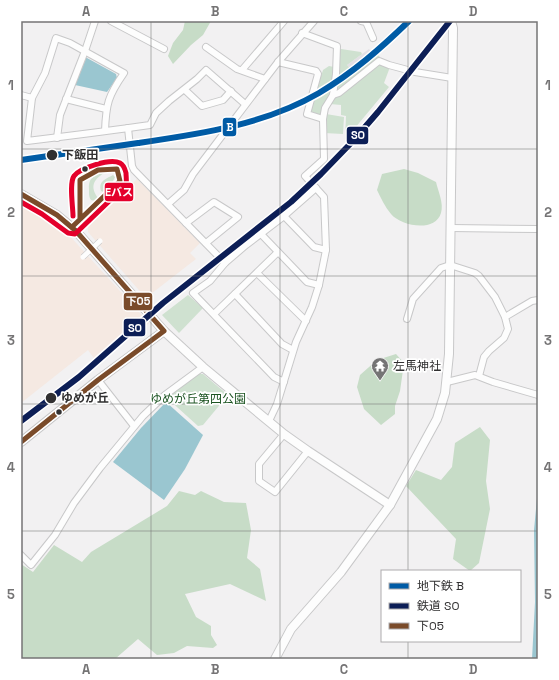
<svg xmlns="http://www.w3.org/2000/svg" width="559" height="680" viewBox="0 0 559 680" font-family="'Space Grotesk','Noto Sans JP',sans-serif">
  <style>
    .commercial { fill: #f5e9e2 }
    .built { fill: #e3e0e5 }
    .green { fill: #cfe1d0 }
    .forest { fill: #c7dcc7 }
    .water { fill: #9ac6d0 }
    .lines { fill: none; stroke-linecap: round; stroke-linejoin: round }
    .minor-casing { stroke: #c8c8c9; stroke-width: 8 }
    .tertiary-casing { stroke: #c8c8c9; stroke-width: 10 }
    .minor { stroke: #fdfdfd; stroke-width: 6 }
    .tertiary { stroke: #fdfdfd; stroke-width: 8 }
    .pedestrian-bridge-casing { stroke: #c8c8c9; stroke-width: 6; stroke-linecap: butt }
    .pedestrian-bridge { stroke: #fdfdfd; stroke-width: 5 }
    .bus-1-casing { stroke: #fff; stroke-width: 8 }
    .bus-2-casing { stroke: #fff; stroke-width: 8 }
    .bus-1 { stroke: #7a4b2a; stroke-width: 5 }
    .bus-2 { stroke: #e4002b; stroke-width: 5 }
    .rail-1-casing { stroke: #fff; stroke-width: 9 }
    .rail-1 { stroke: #0c1e56; stroke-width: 6 }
    .metro-1-casing { stroke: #fff; stroke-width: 9 }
    .metro-1 { stroke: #005ba5; stroke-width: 6 }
    .grid { fill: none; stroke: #757475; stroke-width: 1; stroke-opacity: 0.55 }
    .stop-dot { fill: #313031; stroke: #fff; stroke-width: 1.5 }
    .labels { text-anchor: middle; stroke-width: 3.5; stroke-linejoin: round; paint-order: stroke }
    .stop-label { font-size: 12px; font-weight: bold; fill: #313031; stroke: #fff; text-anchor: start }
    .poi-label { font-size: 12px; fill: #313031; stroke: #fff; text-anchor: start }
    .park-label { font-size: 12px; fill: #1c5422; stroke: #fff }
    .line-badge { stroke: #fff; stroke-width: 1.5 }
    .badge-label { font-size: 11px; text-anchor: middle; font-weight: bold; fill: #fff }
    .neatline { fill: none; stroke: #757475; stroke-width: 1.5 }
    .grid-label { font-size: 13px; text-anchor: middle; font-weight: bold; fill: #757475 }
  </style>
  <rect width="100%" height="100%" fill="#f2f1f2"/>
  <g class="commercial">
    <polygon points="137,179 200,243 190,253 196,259 147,297 145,297 88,232 88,227"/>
    <polygon points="21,204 53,221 68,234 149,323 98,364 88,350 21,403"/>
  </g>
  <polygon class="built" points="369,49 375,57 354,73 347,65"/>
  <g class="green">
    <polygon points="341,49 361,52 362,54 347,65 354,73 377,54 380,57 357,77 340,89 336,88 339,51"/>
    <polygon points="379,63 390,67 384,83 389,87 345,140 346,116 341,115 341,105 330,104 334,98 342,94"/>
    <polygon points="329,66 334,67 330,97 322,115 320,116 310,112 323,70"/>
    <polygon points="326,114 344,117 343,134 324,133"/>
    <path d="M101 173H104C93 180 90 187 98 198L95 201 91 200C89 197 89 195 89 190 88 179 92 177 101 173Z"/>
    <path d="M113 175 115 177 111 185 104 192 101 191C98 181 106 179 113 175Z"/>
    <polygon points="188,295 203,308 179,333 162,315"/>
    <polygon points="197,374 203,374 228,395 203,425 198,426 167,398"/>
  </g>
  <g class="forest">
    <polygon points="185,21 211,21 203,35 191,45 173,64 168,56 173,43 183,30"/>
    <path d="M404 169 418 173 436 182C438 191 444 203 441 213 435 233 401 226 391 214 385 207 381 198 377 190L382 174Z"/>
    <polygon points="396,354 404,363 400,391 395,406 395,414 381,425 364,409 357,387 360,375 377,360"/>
    <polygon points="480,427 490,440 486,481 490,509 479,563 470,571 453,559 456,539 406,486 416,470 441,480 452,467 455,443"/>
    <polygon points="179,491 195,495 201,491 224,502 246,503 251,530 247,558 260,569 266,601 230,584 185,594 196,617 211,626 211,635 217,645 213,648 187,646 174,653 157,655 138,639 115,659 21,659 21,564 33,572 54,545 82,562 91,552 167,506"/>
  </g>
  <g class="water">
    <polygon points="86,58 87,58 116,74 117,78 107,92 75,85"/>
    <polygon points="166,402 203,435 185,469 164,500 113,462 141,428"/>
    <polygon points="538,488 538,659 532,659 535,602 534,530"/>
  </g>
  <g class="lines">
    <g class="minor-casing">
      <g id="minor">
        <polyline points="111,21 164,49"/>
        <polyline points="361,21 366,22 373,38"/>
        <polyline points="206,47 237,69 265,79"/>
        <polyline points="278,62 316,71 318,74 307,114 323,119"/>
        <polyline points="242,70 284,21"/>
        <polyline points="185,90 202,106 223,100 231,91"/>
        <polyline points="21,95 32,98"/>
        <polyline points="333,95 339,93 379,61 389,65 415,72 452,78"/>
        <polyline points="66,99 106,109"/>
        <polyline points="128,128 132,166 134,170 225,263"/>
        <path d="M105 131C106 104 108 96 124 73L70 43 56 38 45 73 32 98 27 141C68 136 109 131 150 125L156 113 169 101 197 79 206 70 245 104"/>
        <polyline points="57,138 60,115 85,51 95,21"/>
        <polyline points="168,204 184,190 193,174 278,62 314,21"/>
        <polyline points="284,216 314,247 326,250"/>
        <polyline points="186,223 214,202 238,217 206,243"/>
        <polyline points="451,228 538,229"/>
        <polyline points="260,233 307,282 319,285"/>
        <polyline points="257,273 306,321"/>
        <polyline points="235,294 282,344 293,350"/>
        <polyline points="214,314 278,252"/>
        <polyline points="505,317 532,301 538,300"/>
        <polyline points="407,319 413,299 441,268 450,265 475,273 479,276 495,297 505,317 508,329 504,338 489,351 484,357 479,376"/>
        <polyline points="98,380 134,426"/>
        <polyline points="284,382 274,377 193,293 210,281 225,263 246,245 284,216 316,188"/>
        <polyline points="447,382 475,375 493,382 538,395"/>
        <polyline points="269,421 277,404 296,342 312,307 319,285 326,250 324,197 305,176 324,159 323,119 325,108 333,95 336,74 337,46 302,33"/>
        <polyline points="284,434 259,464 259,481 275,492 308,451"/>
        <polyline points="21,555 31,565 55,535 74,503 100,468 143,416 165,395 203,367"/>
      </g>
    </g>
    <g class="tertiary-casing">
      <g id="tertiary">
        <polyline points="21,194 57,215 76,231 164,331 203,367 284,434 308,451 390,505"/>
        <polyline points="21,442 98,380 164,331"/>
        <polyline points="275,659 291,629 341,572 390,505 437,419 445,393 449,354 453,28 451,21"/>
      </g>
    </g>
    <use href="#minor" class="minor"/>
    <use href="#tertiary" class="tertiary"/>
    <g class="pedestrian-bridge-casing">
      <polyline id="pedestrian-bridge" points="83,257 100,241"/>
    </g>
    <use href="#pedestrian-bridge" class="pedestrian-bridge"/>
    <g class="bus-1-casing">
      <g id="bus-1">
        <polyline points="21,194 57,215 76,231 164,331 98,380 21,442"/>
        <polyline points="72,227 120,181 117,169 98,170 80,180 80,219"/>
      </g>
    </g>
    <g class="bus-2-casing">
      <path id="bus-2" d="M21 202 42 214 68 233 75 234 126 185C127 181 126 177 126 173 125 169 124 165 120 163 110 158 80 168 74 176 69 183 73 207 73 216"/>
    </g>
    <use href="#bus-1" class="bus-1"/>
    <use href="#bus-2" class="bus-2"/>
    <g class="rail-1-casing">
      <polyline id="rail-1" points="21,421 79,377 163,303 291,202 321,174 352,142 378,112 450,21"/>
    </g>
    <use href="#rail-1" class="rail-1"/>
    <g class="metro-1-casing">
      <path id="metro-1" d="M21 160C60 154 99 149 138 143 200 134 264 125 319 93 354 72 380 49 409 21"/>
    </g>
    <use href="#metro-1" class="metro-1"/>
  </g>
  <path class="grid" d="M151 21V659M280 21V659M408 21V571M21 149H538M21 276H538M21 404H538M21 531H538M408 641V659"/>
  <defs>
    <g id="temple-pin" transform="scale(0.9)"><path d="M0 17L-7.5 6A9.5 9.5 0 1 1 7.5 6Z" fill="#757475" stroke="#fff"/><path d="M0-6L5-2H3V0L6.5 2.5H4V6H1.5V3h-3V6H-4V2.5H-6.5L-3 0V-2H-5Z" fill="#fff"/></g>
  </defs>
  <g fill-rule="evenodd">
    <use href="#temple-pin" x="380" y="366"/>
  </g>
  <g class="stop-dot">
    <circle cx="52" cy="155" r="6"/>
    <circle cx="85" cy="169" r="3.5"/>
    <circle cx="51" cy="398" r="6"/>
    <circle cx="59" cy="412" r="3.5"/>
  </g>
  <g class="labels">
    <g class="stop-label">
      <text x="62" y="159">下飯田</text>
      <text x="61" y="402">ゆめが丘</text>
    </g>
    <g class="poi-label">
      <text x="393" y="370">左馬神社</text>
    </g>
    <g class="park-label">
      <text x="198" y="403">ゆめが丘第四公園</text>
    </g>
  </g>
  <g class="line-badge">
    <rect x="222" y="117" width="15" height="20" rx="4" fill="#005ba5"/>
    <rect x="346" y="126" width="23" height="19" rx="4" fill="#0c1e56"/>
    <rect x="104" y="182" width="30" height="20" rx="4" fill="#e4002b"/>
    <rect x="123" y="292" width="30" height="19" rx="4" fill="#7a4b2a"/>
    <rect x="123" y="318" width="23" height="19" rx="4" fill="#0c1e56"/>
  </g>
  <g class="badge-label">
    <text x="230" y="131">B</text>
    <text x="358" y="139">SO</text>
    <text x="119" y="196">Eバス</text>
    <text x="138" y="305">下05</text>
    <text x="135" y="332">SO</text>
  </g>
  <rect width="559" height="680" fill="none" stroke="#ffffff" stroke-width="44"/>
  <rect x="381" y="570" width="140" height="72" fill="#ffffff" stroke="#adacad"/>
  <rect x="389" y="583" width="20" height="6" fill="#005ba5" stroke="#adacad"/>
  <text x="417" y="590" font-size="12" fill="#313031">地下鉄 B</text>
  <rect x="389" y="603" width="20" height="6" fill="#0c1e56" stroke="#adacad"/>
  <text x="417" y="610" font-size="12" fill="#313031">鉄道 SO</text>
  <rect x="389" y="623" width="20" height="6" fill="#7a4b2a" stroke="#adacad"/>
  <text x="417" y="630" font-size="12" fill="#313031">下05</text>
  <rect x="22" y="22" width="515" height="636" class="neatline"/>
  <g class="grid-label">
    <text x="86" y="16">A</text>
    <text x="215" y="16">B</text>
    <text x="344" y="16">C</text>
    <text x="473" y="16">D</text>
    <text x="11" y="90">1</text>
    <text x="548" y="90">1</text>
    <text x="11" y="217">2</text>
    <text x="548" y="217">2</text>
    <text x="11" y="345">3</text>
    <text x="548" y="345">3</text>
    <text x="11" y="472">4</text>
    <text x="548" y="472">4</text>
    <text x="11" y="599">5</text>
    <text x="548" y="599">5</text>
    <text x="86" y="674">A</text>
    <text x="215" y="674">B</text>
    <text x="344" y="674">C</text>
    <text x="473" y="674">D</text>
  </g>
</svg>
